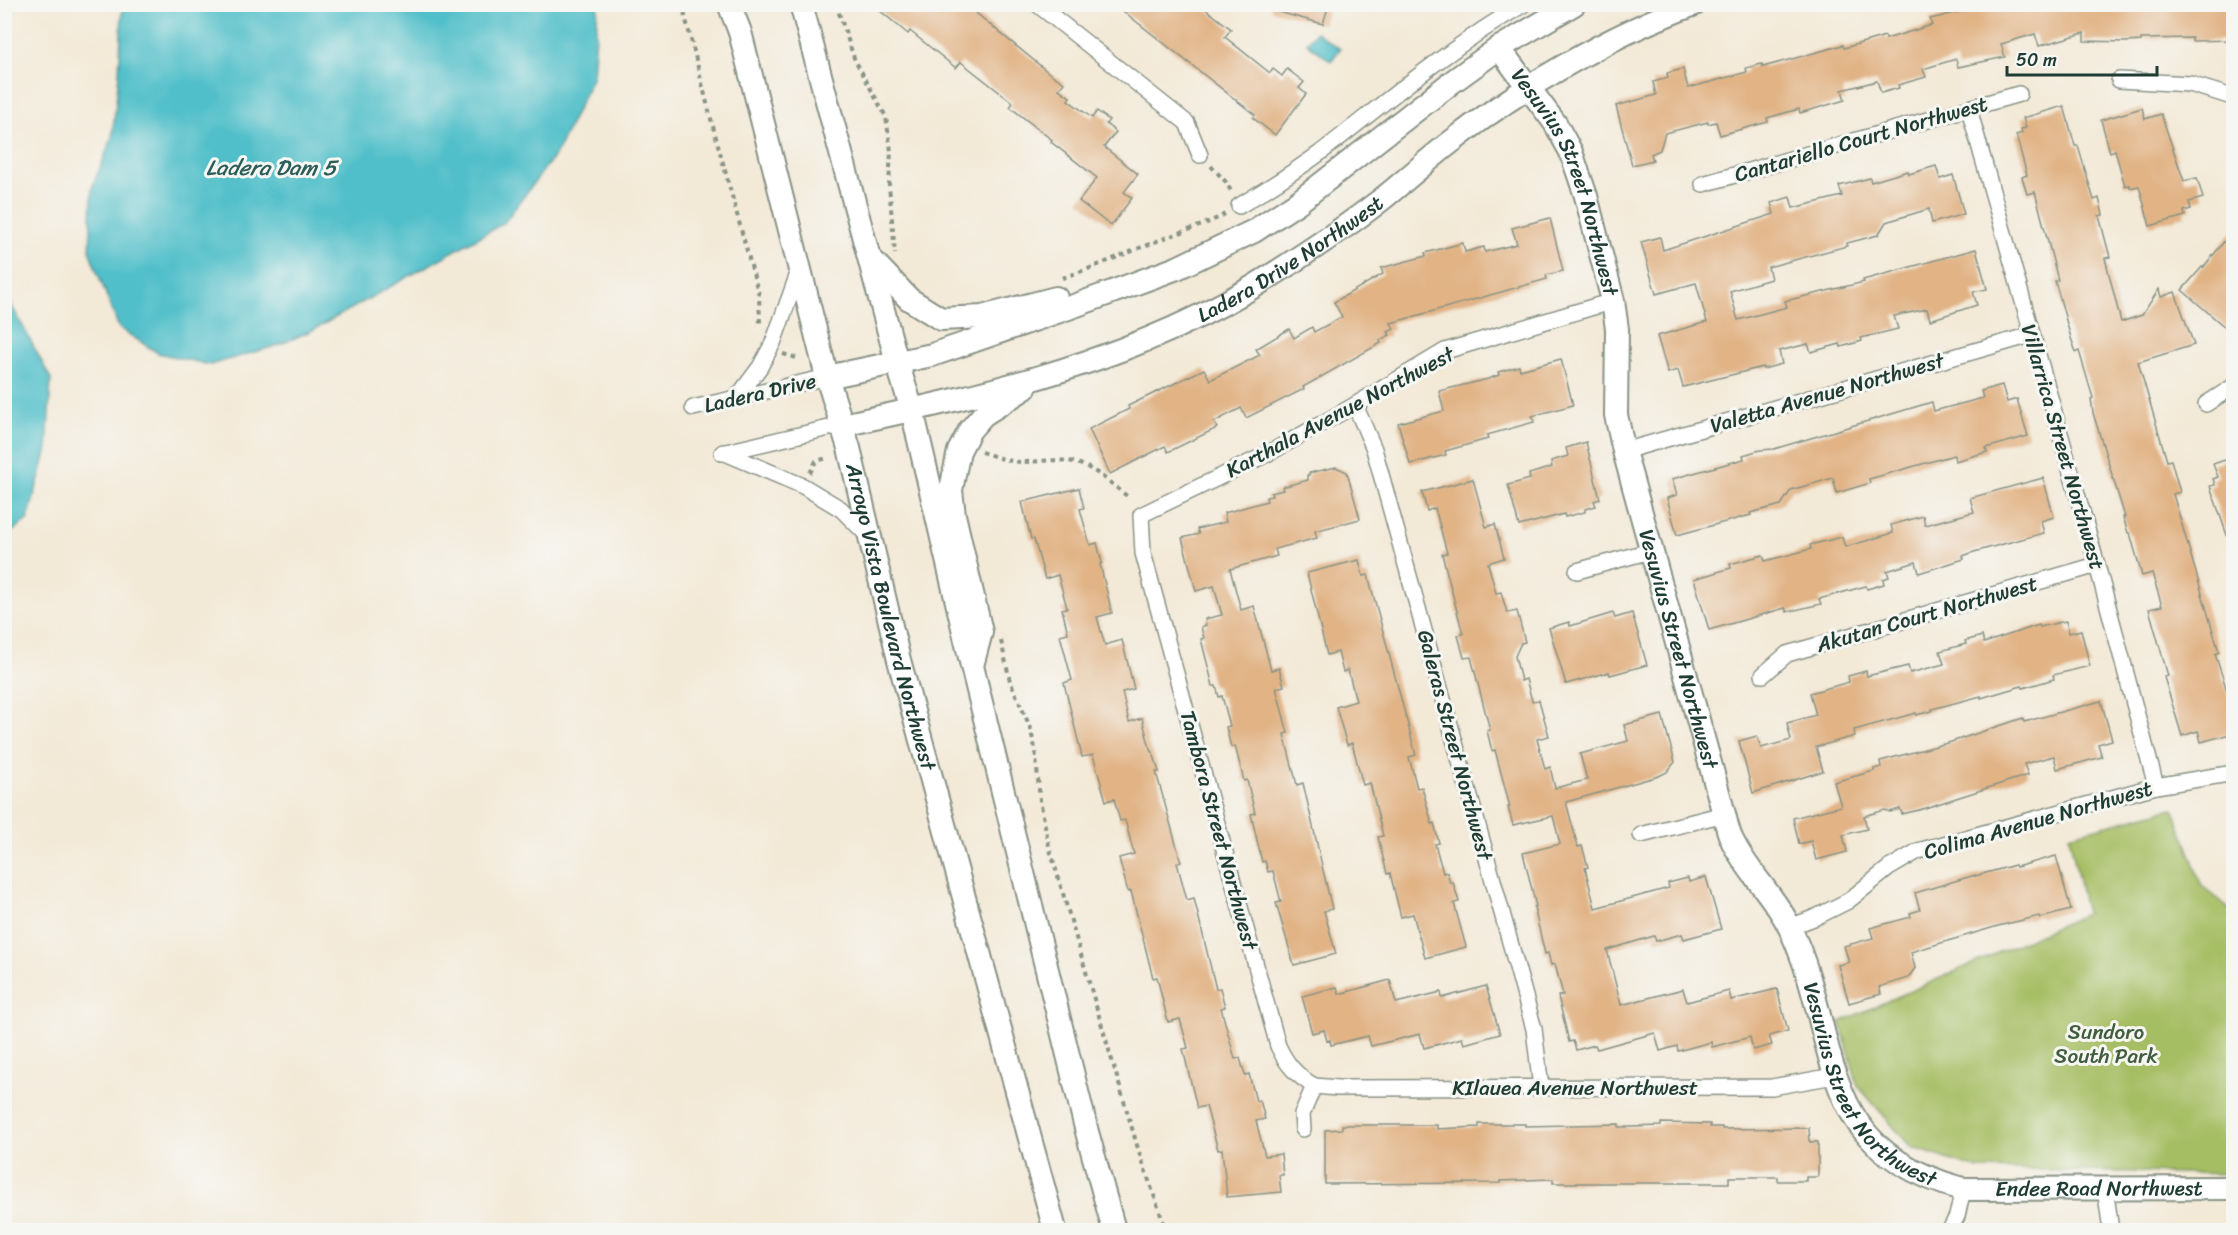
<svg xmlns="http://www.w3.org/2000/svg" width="2238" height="1235" viewBox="0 0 2238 1235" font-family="Sriracha,sans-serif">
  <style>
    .green { fill: #a6be63; stroke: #627e4c; stroke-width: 1.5 }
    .water { fill: #51bfc9; stroke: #387e7e; stroke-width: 1.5 }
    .building { fill: #e1b385 }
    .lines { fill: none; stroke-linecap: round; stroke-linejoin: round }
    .street-casing { stroke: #899386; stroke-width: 18 }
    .secondary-casing { stroke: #899386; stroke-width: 26 }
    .path { stroke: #899386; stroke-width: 4; stroke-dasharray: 4.5 4.5; stroke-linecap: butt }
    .street { stroke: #fff; stroke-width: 15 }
    .secondary { stroke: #fff; stroke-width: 22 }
    .labels { text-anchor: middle; stroke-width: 6; stroke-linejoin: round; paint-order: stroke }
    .street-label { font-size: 21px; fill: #1f3d34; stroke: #f6f6f2 }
    .park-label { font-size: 21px; fill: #415d40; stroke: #f6f6f2 }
    .water-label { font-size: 22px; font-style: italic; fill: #2c5e59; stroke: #f6f6f2 }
  </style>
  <rect width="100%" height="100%" fill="#f6f6f2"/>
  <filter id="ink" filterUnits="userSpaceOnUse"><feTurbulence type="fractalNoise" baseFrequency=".0167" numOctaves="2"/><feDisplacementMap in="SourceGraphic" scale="12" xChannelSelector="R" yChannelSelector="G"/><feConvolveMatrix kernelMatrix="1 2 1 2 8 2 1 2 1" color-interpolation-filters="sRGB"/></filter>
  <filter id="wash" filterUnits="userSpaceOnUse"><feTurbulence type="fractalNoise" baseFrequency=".008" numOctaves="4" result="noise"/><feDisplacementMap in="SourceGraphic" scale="24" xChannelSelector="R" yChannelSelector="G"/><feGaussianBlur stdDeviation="1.35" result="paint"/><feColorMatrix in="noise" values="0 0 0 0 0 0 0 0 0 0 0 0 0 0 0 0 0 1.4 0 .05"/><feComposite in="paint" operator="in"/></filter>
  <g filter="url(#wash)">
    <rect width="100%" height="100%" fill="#f3e9d7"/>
    <polygon class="green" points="2173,808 2202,886 2233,911 2233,1174 1977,1169 1911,1147 1858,1086 1840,1022 2086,914 2069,835"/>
    <g class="water">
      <polygon points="128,5 128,4 598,5 593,76 557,152 504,223 315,329 279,345 210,365 158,353 119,328 90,253 92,188 112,138 119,74 122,12"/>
      <polygon points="1316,32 1340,49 1331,61 1307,43"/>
      <polygon points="4,291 51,379 47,450 28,519 5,537"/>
    </g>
    <g id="blocks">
      <g class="building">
        <polygon points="872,4 930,4 941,14 949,4 965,4 1048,72 1064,83 1059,89 1070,97 1068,100 1092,118 1097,111 1109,120 1106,124 1116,132 1104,147 1138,174 1124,192 1132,198 1111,226 1079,201 1097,178 1051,142 1052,140 1010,107 1013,103 961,62 956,68 910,31 908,34"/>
        <polygon points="1114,4 1199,4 1231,29 1225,37 1270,73 1273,69 1282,76 1287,69 1304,82 1299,88 1306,94 1275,135 1253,118 1255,115"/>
        <polygon points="1271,4 1329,4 1323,24 1271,10"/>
        <polygon points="1992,4 2234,4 2234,40 2192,41 2192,38 2141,39 2141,41 2126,42 2084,41 2084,33 2039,46 2035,34 2001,44 2005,57 1958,67 1956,59 1923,69 1926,77 1898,85 1899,88 1881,93 1877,81 1842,90 1845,100 1800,113 1799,109 1767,118 1768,122 1720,135 1716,122 1708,124 1708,122 1665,133 1660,150 1651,154 1653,160 1632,165 1616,106 1656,95 1653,82 1668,78 1667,73 1683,69 1688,88 1747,72 1746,68 1762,64 1763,67 1843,45 1844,48 1885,36 1886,39 1932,25 1930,19"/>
        <polygon points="2064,106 2075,146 2078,146 2094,200 2099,198 2103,215 2099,216 2110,257 2105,258 2121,322 2142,315 2159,289 2161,297 2175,292 2194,345 2138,362 2167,461 2171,460 2180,492 2173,494 2219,652 2215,654 2234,712 2234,733 2201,742 2198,731 2182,736 2164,677 2168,676 2149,609 2162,606 2152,573 2142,576 2130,533 2128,533 2123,517 2125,517 2093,413 2091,399 2093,398 2079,351 2076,352 2071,338 2055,281 2058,280 2035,192 2027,194 2022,177 2027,175 2016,135 2022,133 2021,129 2026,128 2023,118"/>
        <polygon points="2142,108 2145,119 2161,114 2184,181 2197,178 2203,198 2189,202 2191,209 2184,211 2185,216 2150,226 2139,186 2130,188 2130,185 2125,186 2115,150 2110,152 2101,120"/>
        <polygon points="1936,166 1940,179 1953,175 1964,214 1932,223 1929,209 1886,222 1878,235 1847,243 1847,246 1768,267 1771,279 1730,291 1738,320 1787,307 1785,301 1864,282 1863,280 1976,249 1987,289 1973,292 1977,305 1930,320 1927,309 1894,316 1898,329 1861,338 1862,341 1841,347 1840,344 1811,352 1808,344 1779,351 1782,364 1763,369 1763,367 1683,387 1678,370 1668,373 1657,336 1707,322 1696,283 1656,294 1641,242 1660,237 1663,250 1774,214 1771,203 1790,197 1793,208 1842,196 1839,186 1870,178 1871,182 1908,171 1909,174"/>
        <polygon points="1550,218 1563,271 1546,275 1547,279 1391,323 1394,329 1388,332 1390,335 1380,340 1381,343 1303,387 1304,389 1246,418 1241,408 1214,422 1217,428 1168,452 1165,446 1110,474 1089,429 1129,409 1128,406 1204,369 1210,380 1260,355 1256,349 1289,329 1294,338 1312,327 1314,332 1342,317 1334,302 1383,274 1381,268 1426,256 1425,253 1463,243 1465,252 1484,247 1485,252 1517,244 1512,228"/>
        <polygon points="2234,229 2234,335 2182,290 2202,267 2203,268"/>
        <polygon points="1561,359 1573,405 1532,416 1534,422 1487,435 1488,439 1445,451 1446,455 1410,464 1398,423 1444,411 1439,391 1488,379 1499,375 1498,372 1519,366 1520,370"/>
        <polygon points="2002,385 2007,402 2017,399 2028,436 1986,448 1987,452 1955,461 1954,455 1869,479 1870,483 1837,493 1833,478 1791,490 1781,505 1750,513 1751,515 1677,535 1667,498 1677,495 1672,479 1744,459 1743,455 1760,450 1774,449 1932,402 1934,411 1983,398 1981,391"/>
        <polygon points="1586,442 1600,499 1594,501 1596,506 1585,509 1585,512 1565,517 1564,514 1519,526 1508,485 1530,479 1529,474 1552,467 1551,461 1568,456 1566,448"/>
        <polygon points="2234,457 2234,547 2231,547 2210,486 2215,485 2213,479 2218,477 2213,464"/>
        <polygon points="1336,467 1347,472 1360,519 1315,531 1317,538 1275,549 1277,556 1230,569 1241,610 1254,606 1271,670 1279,668 1284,686 1276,688 1288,733 1284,734 1297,785 1303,783 1332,909 1324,911 1336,954 1294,965 1276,903 1281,902 1273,871 1268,872 1265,861 1262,862 1251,814 1255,813 1247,780 1244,781 1235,746 1231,747 1226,727 1230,726 1222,696 1219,697 1216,686 1213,686 1201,639 1204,638 1201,627 1206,625 1205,619 1222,615 1214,586 1196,591 1182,538 1199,534 1197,529 1226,522 1224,513 1267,501 1266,497 1272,496 1271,493 1283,490 1282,487 1308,480 1307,475 1309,475 1309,473"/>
        <polygon points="2043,478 2054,517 2041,521 2044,533 1974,552 1963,556 1964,559 1919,573 1916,562 1887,571 1889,577 1883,579 1884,584 1867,589 1866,586 1819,599 1821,604 1787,612 1785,608 1709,630 1694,579 1731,568 1730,564 1763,555 1765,561 1811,549 1810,545 1842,537 1845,547 1893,533 1891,525 1923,516 1925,525 1974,512 1970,498"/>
        <polygon points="1473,479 1486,527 1495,524 1504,558 1488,563 1496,593 1501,592 1507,613 1517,611 1525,642 1521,643 1515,656 1521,681 1526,679 1532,701 1539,700 1549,736 1537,739 1545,769 1550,767 1555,788 1587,780 1580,754 1628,741 1624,725 1662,715 1675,762 1667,772 1659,776 1566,802 1578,847 1582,846 1588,867 1585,868 1595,908 1669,888 1668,883 1688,878 1689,882 1706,877 1721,929 1684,939 1682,934 1656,941 1654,936 1607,950 1621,1005 1683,989 1687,1002 1729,991 1731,1000 1777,989 1788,1031 1769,1036 1772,1045 1753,1050 1750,1037 1712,1047 1711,1042 1678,1051 1677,1046 1660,1051 1655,1033 1597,1049 1595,1045 1576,1050 1573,1041 1569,1042 1558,996 1563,995 1555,964 1551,965 1548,953 1545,954 1534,907 1536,906 1523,853 1560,844 1553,816 1513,825 1508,807 1510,807 1495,750 1492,751 1487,731 1490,730 1471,657 1464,658 1458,635 1463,634 1442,554 1447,553 1435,508 1427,511 1422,492"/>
        <polygon points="1079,488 1084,508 1080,509 1090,545 1097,543 1102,563 1100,564 1112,613 1097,617 1105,645 1122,640 1134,689 1122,692 1129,722 1142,718 1151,752 1153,752 1159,772 1156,772 1181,862 1177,863 1187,900 1194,898 1216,989 1220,988 1225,1007 1221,1008 1235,1059 1240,1058 1245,1075 1249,1074 1256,1101 1260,1100 1265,1119 1256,1121 1265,1156 1281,1154 1283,1175 1279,1175 1281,1192 1227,1197 1222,1149 1218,1150 1206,1106 1197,1108 1183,1049 1188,1048 1180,1019 1168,1022 1157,977 1153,978 1131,891 1128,892 1119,858 1134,854 1125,820 1120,821 1114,799 1106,801 1093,755 1082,757 1064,683 1072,680 1060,635 1068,633 1062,609 1067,608 1058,575 1045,579 1034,539 1031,539 1022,502"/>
        <polygon points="1359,560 1363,576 1368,575 1416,755 1409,757 1417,788 1422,787 1432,824 1434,823 1439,843 1435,844 1443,873 1447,872 1450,883 1453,882 1459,902 1454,903 1466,947 1425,958 1413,914 1401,917 1390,873 1387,874 1378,837 1383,836 1370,783 1363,785 1352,743 1347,745 1336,707 1356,701 1348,670 1343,672 1338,652 1327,655 1307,573"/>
        <polygon points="1613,613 1615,618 1632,613 1647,665 1610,675 1609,672 1566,684 1549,628 1569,622 1570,626"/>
        <polygon points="2066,621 2069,633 2081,630 2090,666 2053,675 2054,679 2023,688 2022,686 1981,698 1981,696 1932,709 1932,711 1916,715 1916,713 1854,730 1855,736 1816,747 1823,771 1753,793 1739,741 1757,736 1761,748 1791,740 1787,723 1816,715 1810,693 1849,682 1848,676 1866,671 1867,676 1908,666 1910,673 1944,664 1940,651 1966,644 1965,641 1982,636 1984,643 2039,625 2040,627"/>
        <polygon points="2101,701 2112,740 2098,744 2102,757 2057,769 2054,756 2024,764 2028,775 1919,810 1902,814 1900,809 1890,812 1885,810 1864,816 1867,829 1843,835 1847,852 1816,860 1811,841 1799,844 1793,818 1841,806 1834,782 1874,771 1874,769 1881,767 1880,761 1951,742 2023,718 2024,722"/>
        <polygon points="2056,856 2071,910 2040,918 2039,916 1998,926 1911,952 1915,968 1908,978 1879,987 1881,994 1849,1003 1838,965 1849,962 1844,946 1873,938 1870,928 1911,917 1910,913 1920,910 1915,893 1975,875 1975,876 2015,865 2016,867"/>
        <polygon points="1390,980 1396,1003 1441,992 1442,998 1486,986 1500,1034 1464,1044 1462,1038 1424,1048 1420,1034 1371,1046 1368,1036 1331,1045 1330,1040 1327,1041 1324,1030 1312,1033 1302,996 1337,987 1339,994"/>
        <polygon points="1661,1123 1710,1124 1710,1127 1722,1127 1722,1129 1809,1128 1810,1142 1818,1142 1818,1177 1806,1177 1806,1181 1778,1181 1778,1177 1729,1177 1729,1183 1553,1183 1553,1179 1500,1181 1500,1183 1325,1184 1325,1130 1342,1129 1342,1125 1437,1125 1437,1129 1479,1127 1479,1124 1525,1124 1525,1126 1619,1124 1619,1127 1631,1127 1661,1126"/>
      </g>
    </g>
  </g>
  <g filter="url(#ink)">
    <use href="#blocks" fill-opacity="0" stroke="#899386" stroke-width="1.5"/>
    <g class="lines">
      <g class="street-casing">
        <g id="street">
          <polyline points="1037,4 1187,123 1200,155"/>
          <polyline points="2119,80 2190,84 2229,96 2234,95"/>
          <polyline points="1969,109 2097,565 2156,786"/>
          <polyline points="1703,184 2019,94"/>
          <path d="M1239 206C1267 189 1294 172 1320 153 1387 101 1450 47 1524 4"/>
          <polyline points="736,399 760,367 773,343 799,271"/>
          <polyline points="2206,404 2234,386"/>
          <polyline points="1355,405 1374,449 1534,1029 1541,1088"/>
          <polyline points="693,408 827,377"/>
          <polyline points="1624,451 2031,335"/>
          <polyline points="723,452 803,486 841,509 869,537"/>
          <polyline points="722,453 842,425"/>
          <polyline points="1577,571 1650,551"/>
          <polyline points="1763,675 1787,654 2097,565"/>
          <polyline points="1641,835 1724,814"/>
          <polyline points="1790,927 1816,917 1848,901 1889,868 1918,851 2156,786 2234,773"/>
          <polyline points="1314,1086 1338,1088 1772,1087 1834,1076"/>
          <path d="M1303 1129 1302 1114 1314 1086C1296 1075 1287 1065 1278 1046L1143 553 1141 515 1269 453 1355 405 1445 351 1613 301"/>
          <polyline points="2105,1188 2111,1230"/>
          <polyline points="1950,1230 1957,1216 1963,1189"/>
        </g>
      </g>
      <g class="secondary-casing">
        <g id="secondary">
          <path id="s1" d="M729 4 740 32 827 377 849 448 899 660 1055 1230"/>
          <polyline points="801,4 897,362 912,410 972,666 1087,1132 1114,1230"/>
          <path id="s2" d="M1499 48 1555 123 1571 152 1586 196 1613 301 1617 329 1616 415 1624 451 1724 814C1726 822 1728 832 1732 840 1747 872 1775 896 1790 928 1843 1041 1810 1148 1963 1189L2234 1188"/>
          <polyline points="871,259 909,299 941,319 982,317 1056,298"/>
          <polyline points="827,377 932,355 1074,306 1177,268 1254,231 1297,203 1452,82 1499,48 1574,4"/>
          <path id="s3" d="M842 425C988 394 1141 359 1269 277 1305 254 1342 230 1377 203 1402 184 1426 161 1451 142 1521 87 1612 34 1695 4"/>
          <polyline points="973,662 981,632 954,515 951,490 955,470 959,451 970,430 983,415 1025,388"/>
        </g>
      </g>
      <g class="path">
        <polyline points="682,4 711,119 759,295 760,323"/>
        <polyline points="836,4 854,58 886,117 891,151 889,185 895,254"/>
        <polyline points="1211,166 1226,182 1232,193"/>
        <path d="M1062 278C1093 268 1122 255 1152 243 1177 233 1202 227 1225 214"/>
        <polyline points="783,354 797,358"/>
        <path d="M981 452C995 456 1008 462 1022 462 1039 462 1056 458 1073 462 1094 467 1110 483 1127 496"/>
        <polyline points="810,473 816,461 828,458"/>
        <polyline points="1001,641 1010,681 1030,727 1035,748 1040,800 1049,846 1139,1152 1166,1230"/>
      </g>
      <use href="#street" class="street"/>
      <use href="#secondary" class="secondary"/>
    </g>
  </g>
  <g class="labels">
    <g class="street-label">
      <text transform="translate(1861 139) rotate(-16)" y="7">Cantariello Court Northwest</text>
      <text dy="7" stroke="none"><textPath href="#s2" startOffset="152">Vesuvius Street Northwest</textPath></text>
      <text dy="7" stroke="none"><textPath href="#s3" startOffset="482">Ladera Drive Northwest</textPath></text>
      <text transform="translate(760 393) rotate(-13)" y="7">Ladera Drive</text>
      <text transform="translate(1827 393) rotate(-16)" y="7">Valetta Avenue Northwest</text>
      <text transform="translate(1340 412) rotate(-28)" y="7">Karthala Avenue Northwest</text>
      <text transform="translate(2063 447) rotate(74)" y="7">Villarrica Street Northwest</text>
      <text transform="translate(1927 614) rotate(-16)" y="7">Akutan Court Northwest</text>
      <text dy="7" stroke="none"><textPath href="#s1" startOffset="634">Arroyo Vista Boulevard Northwest</textPath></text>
      <text dy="7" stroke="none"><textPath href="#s2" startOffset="638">Vesuvius Street Northwest</textPath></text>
      <text transform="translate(1455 745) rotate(75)" y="7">Galeras Street Northwest</text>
      <text transform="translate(2038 820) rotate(-16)" y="7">Colima Avenue Northwest</text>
      <text transform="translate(1219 830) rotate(75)" y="7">Tambora Street Northwest</text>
      <text dy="7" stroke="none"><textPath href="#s2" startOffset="1124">Vesuvius Street Northwest</textPath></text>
      <text x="1575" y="1095">KIlauea Avenue Northwest</text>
      <text dy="7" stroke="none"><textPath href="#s2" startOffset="1412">Endee Road Northwest</textPath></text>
    </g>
    <g class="park-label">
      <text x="2106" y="1039">Sundoro<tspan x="2106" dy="24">South Park</tspan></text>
    </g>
    <g class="water-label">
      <text x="271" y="175">Ladera Dam 5</text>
    </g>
  </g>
  <rect width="2238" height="1235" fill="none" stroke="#f6f6f2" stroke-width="24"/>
  <path d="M2007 66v9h150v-9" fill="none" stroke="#1f3d34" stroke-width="3"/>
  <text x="2016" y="66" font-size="18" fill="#1f3d34" stroke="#f6f6f2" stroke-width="4.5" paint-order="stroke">50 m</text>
</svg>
